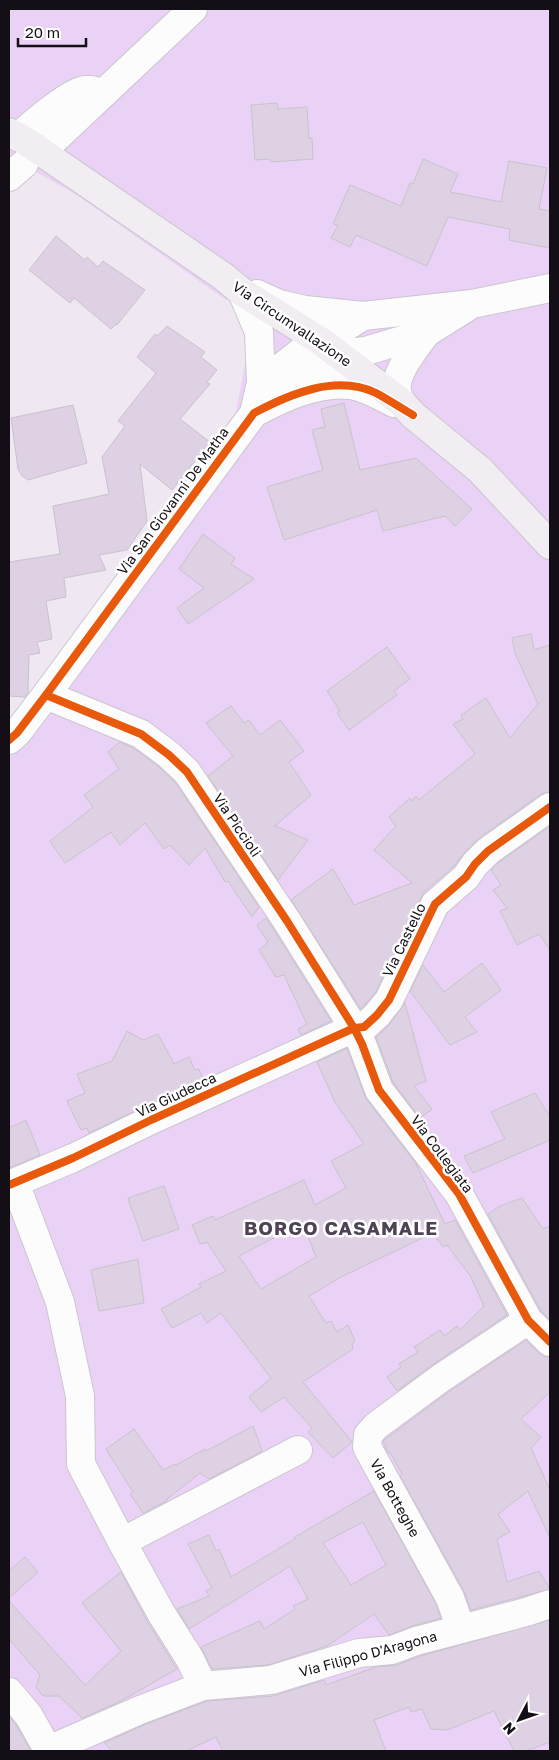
<svg xmlns="http://www.w3.org/2000/svg" width="559" height="1760" viewBox="0 0 559 1760" font-family="'Golos Text',sans-serif">
  <style>
    .park { fill: #ead1f6 }
    .building { fill: #ded1e4; stroke: #c8c3cc; fill-rule: evenodd }
    .lines { fill: none; stroke-linecap: round; stroke-linejoin: round }
    .minor-casing { stroke: #ccc6cf; stroke-width: 30 }
    .major-casing { stroke: #cac7cc; stroke-width: 30 }
    .minor { stroke: #fdfcfd; stroke-width: 28 }
    .major { stroke: #f1edf2; stroke-width: 28 }
    .cycleway-casing { stroke: #fff; stroke-width: 11 }
    .cycleway { stroke: #e8590c; stroke-width: 8 }
    .labels { text-anchor: middle; stroke-width: 5; stroke-linejoin: round; paint-order: stroke }
    .street-label { font-size: 14px; fill: #140f16; stroke: #fff }
    .district-label { font-size: 19px; font-weight: bold; letter-spacing: 1px; fill: #4e4354; stroke: #fff }
  </style>
  <rect width="100%" height="100%" fill="#efe8f2"/>
  <polygon class="park" points="9,9 550,9 550,1751 9,1751 9,724 233,428 248,348 234,296 226,300 77,195 29,168 9,159"/>
  <g class="building">
    <polygon points="277,103 278,109 307,107 309,138 312,138 313,159 271,162 270,159 255,160 251,105"/>
    <polygon points="423,159 458,174 450,192 501,202 509,161 547,168 539,209 550,211 550,248 509,240 510,229 448,217 427,266 356,235 350,247 331,238 338,225 333,224 350,185 401,206 410,183 413,184"/>
    <polygon points="56,236 85,260 87,257 98,267 103,261 145,290 117,325 116,324 111,329 74,298 70,303 29,270"/>
    <polygon points="167,326 205,352 201,357 217,370 207,382 210,384 180,419 210,442 172,490 140,464 147,521 127,550 99,555 106,570 64,578 66,597 46,601 52,639 37,642 40,653 29,655 28,693 25,697 9,696 9,562 60,554 53,506 109,494 102,457 125,426 118,421 156,373 137,357 155,334 157,336"/>
    <polygon points="344,403 360,470 416,458 472,509 455,526 445,516 383,531 377,510 284,540 267,487 323,470 312,430 325,427 321,409"/>
    <polygon points="73,405 87,463 28,480 22,476 18,469 11,418"/>
    <polygon points="203,534 235,558 231,564 254,579 188,624 177,608 204,588 179,569"/>
    <polygon points="531,634 534,650 550,645 550,792 541,794 479,838 464,853 454,866 424,892 404,933 399,938 401,938 376,992 361,1009 291,900 333,869 354,905 412,883 374,850 396,826 389,817 410,798 412,801 416,796 419,800 475,754 453,724 463,719 461,715 486,698 510,738 538,704 515,653 512,638"/>
    <polygon points="387,647 410,679 394,691 397,695 349,730 337,713 340,711 327,691"/>
    <polygon points="231,706 244,723 249,720 260,735 280,720 304,751 289,762 311,795 275,826 308,840 278,880 208,776 233,756 206,723"/>
    <polygon points="120,742 133,748 159,767 175,782 259,907 252,917 228,881 225,882 205,848 189,865 170,845 164,849 145,823 120,845 111,832 65,863 50,841 93,807 84,795 119,769 108,752"/>
    <polygon points="550,826 550,950 539,934 517,945 500,911 507,908 493,890 501,885 491,870 498,863"/>
    <polygon points="266,918 274,930 331,1021 301,1035 298,1029 307,1024 284,975 276,977 259,950 268,942 257,925"/>
    <polygon points="482,963 501,990 465,1017 477,1032 450,1045 410,991 423,965 444,992"/>
    <polygon points="405,1003 426,1081 414,1086 432,1109 420,1118 393,1082 376,1037 389,1025"/>
    <polygon points="127,1031 143,1040 158,1034 174,1064 189,1057 195,1070 199,1069 203,1079 89,1133 87,1128 81,1130 67,1101 85,1093 77,1074 112,1061"/>
    <path d="M347 1048 366 1099 415 1162 445 1224 455 1220 507 1315 432 1365 397 1391 387 1377 401 1367 399 1364 418 1352 414 1347 440 1330 444 1336 457 1326 460 1330 484 1306 471 1277 447 1245 443 1247 433 1233 341 1277 309 1296 326 1323 331 1321 337 1332 348 1325 355 1341 352 1344 353 1349 303 1382 352 1442 333 1458 308 1432 312 1428 284 1397 261 1412 249 1397 271 1378 221 1313 207 1323 201 1313 172 1328 161 1309 201 1287 199 1284 226 1271 207 1242 200 1244 192 1225 213 1216 215 1220 304 1180 315 1205 346 1188 331 1161 364 1144 335 1102 317 1062ZM303 1223 316 1257 261 1289 239 1256Z"/>
    <polygon points="535,1093 550,1117 550,1140 473,1173 464,1156 505,1139 491,1112"/>
    <polygon points="26,1120 40,1155 9,1168 9,1128"/>
    <polygon points="164,1186 179,1229 143,1241 128,1198"/>
    <polygon points="522,1198 543,1229 550,1226 550,1320 541,1311 488,1214 500,1206"/>
    <polygon points="138,1259 144,1303 99,1311 91,1270"/>
    <polygon points="526,1340 539,1353 546,1357 550,1357 550,1392 521,1419 541,1437 531,1448 550,1490 550,1538 528,1491 498,1514 510,1532 497,1539 507,1582 539,1571 550,1589 471,1610 464,1591 400,1476 402,1474 390,1452 388,1453 383,1441 450,1391"/>
    <polygon points="253,1426 262,1450 261,1452 209,1479 200,1473 167,1499 167,1501 143,1513 130,1494 133,1492 106,1449 134,1429 163,1470 175,1464 176,1465 205,1449 206,1451"/>
    <path d="M374 1491 436 1604 441 1618 412 1626 389 1635 374 1614 327 1646 268 1665 212 1669 201 1647 260 1621 264 1629 295 1609 293 1606 308 1599 290 1566 189 1629 177 1609 209 1596 206 1591 212 1588 188 1544 209 1535 216 1551 219 1549 231 1577 295 1539V1537ZM363 1522 386 1565 351 1585 323 1543Z"/>
    <polygon points="25,1557 38,1572 9,1598 9,1571"/>
    <polygon points="121,1572 147,1621 177,1669 121,1701 82,1718 59,1696 43,1696 36,1687 40,1675 9,1639 9,1601 85,1685 121,1651 82,1603"/>
    <polygon points="550,1620 550,1742 526,1751 514,1751 494,1711 447,1730 431,1729 422,1709 411,1712 409,1707 374,1720 386,1751 223,1751 216,1737 186,1751 112,1751 104,1743 146,1724 207,1701 273,1696 324,1680 326,1685 376,1667 397,1665 421,1656"/>
    <polygon points="9,1716 16,1725 31,1751 9,1751"/>
  </g>
  <g class="lines">
    <g class="minor-casing">
      <g id="minor">
        <path d="M18 137C31 125 65 96 81 91 89 88 96 91 103 94"/>
        <polyline points="56,138 193,9"/>
        <polyline points="9,177 24,164"/>
        <polyline points="242,292 259,332 261,383 254,413"/>
        <polyline points="257,294 279,304 305,310 363,316 472,304 550,288"/>
        <polyline points="261,383 306,348 322,342 363,316"/>
        <polyline points="288,393 322,361 339,354 366,351 426,333 466,308"/>
        <path d="M402 403C400 400 398 396 397 392 393 373 416 348 426 333"/>
        <polyline points="46,695 141,734 169,755 187,772 287,921 354,1028 362,1044 379,1090 459,1194 528,1320 550,1342"/>
        <path d="M9 740 17 733 46 695 254 413C283 398 317 381 351 385 366 387 380 396 394 403"/>
        <polyline points="15,1183 60,1302 80,1396 81,1464 122,1542 161,1613 190,1659 203,1686"/>
        <polyline points="9,1185 73,1158 151,1120 354,1028 364,1027 377,1015 389,1000 435,904 466,877 475,864 488,851 550,807"/>
        <polyline points="122,1542 298,1450"/>
        <polyline points="461,1629 450,1598 367,1447 368,1435 376,1426 441,1378 528,1320"/>
        <polyline points="9,1692 29,1716 48,1750"/>
        <polyline points="46,1751 140,1710 203,1686 271,1680 359,1653 392,1650 416,1641 526,1612 550,1604"/>
      </g>
    </g>
    <g class="major-casing">
      <polyline id="major" points="9,132 24,140 224,277 242,292 322,342 402,403 413,415 480,470 550,545"/>
    </g>
    <use href="#minor" class="minor"/>
    <use href="#major" class="major"/>
    <g class="cycleway-casing">
      <g id="cycleway">
        <polyline points="46,695 141,734 169,755 187,772 287,921 354,1028 362,1044 379,1090 459,1194 528,1320 550,1342"/>
        <path d="M9 740 17 733 46 695 254 413C290 394 336 374 376 393 389 400 401 408 413 415"/>
        <polyline points="9,1185 73,1158 151,1120 354,1028 364,1027 377,1015 389,1000 435,904 466,877 475,864 488,851 550,807"/>
      </g>
    </g>
    <use href="#cycleway" class="cycleway"/>
  </g>
  <g class="labels">
    <g class="street-label">
      <text transform="translate(292 324) rotate(34)" y="5">Via Circumvallazione</text>
      <text transform="translate(173 501) rotate(-54)" y="5">Via San Giovanni De Matha</text>
      <text transform="translate(237 825) rotate(56)" y="5">Via Piccioli</text>
      <text transform="translate(404 940) rotate(-64)" y="5">Via Castello</text>
      <text transform="translate(176 1095) rotate(-25)" y="5">Via Giudecca</text>
      <text transform="translate(442 1154) rotate(53)" y="5">Via Collegiata</text>
      <text transform="translate(395 1498) rotate(61)" y="5">Via Botteghe</text>
      <text transform="translate(368 1654) rotate(-15)" y="5">Via Filippo D'Aragona</text>
    </g>
    <g class="district-label">
      <text x="341" y="1235">BORGO CASAMALE</text>
    </g>
  </g>
  <rect width="559" height="1760" fill="none" stroke="#140f16" stroke-width="20"/>
  <g transform="translate(519 1720) rotate(229)" stroke="#ffffff" stroke-width="4" paint-order="stroke">
  <path d="M0-4L9 19L0 12L-9 19Z" fill="#140f16"/>
  <text y="-8" font-size="14" font-weight="bold" text-anchor="middle" fill="#140f16">N</text>
  </g>
  <path d="M18 38v8h68v-8" fill="none" stroke="#140f16" stroke-width="2.5"/>
  <text x="25" y="38" font-size="15" fill="#140f16" stroke="#ffffff" stroke-width="4" paint-order="stroke">20 m</text>
</svg>
